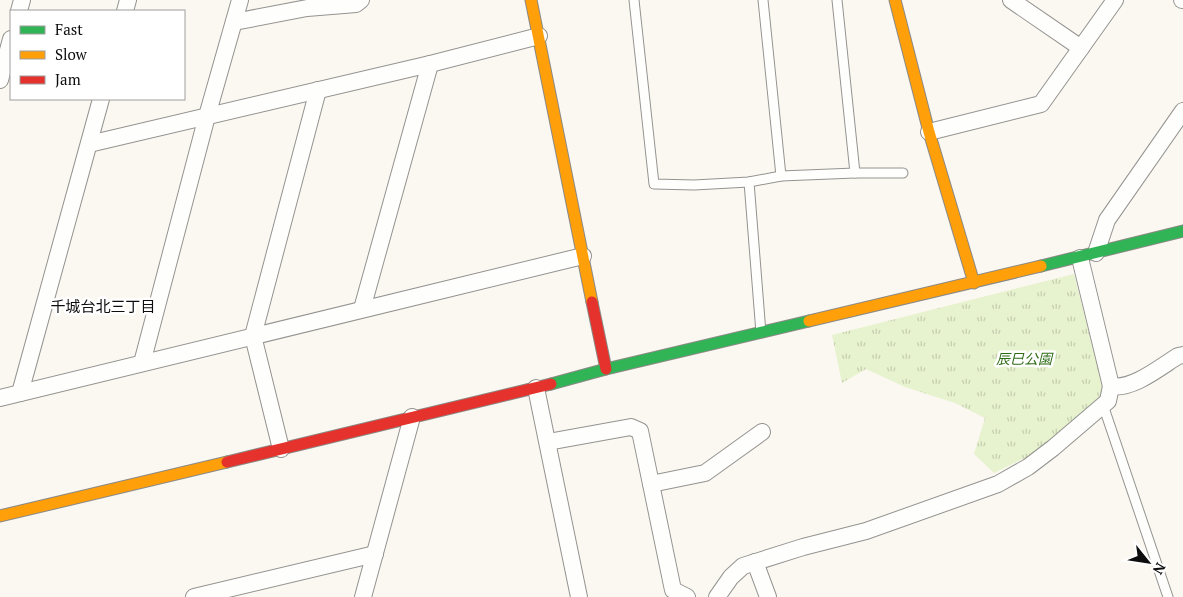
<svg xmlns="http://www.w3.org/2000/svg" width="1183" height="597" viewBox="0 0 1183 597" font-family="'PT Serif','Noto Sans JP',serif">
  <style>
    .park { fill: url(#park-tufts) }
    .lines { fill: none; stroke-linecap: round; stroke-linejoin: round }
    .lane-casing { stroke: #949390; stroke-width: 11 }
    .street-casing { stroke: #949390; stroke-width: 18 }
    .fast-casing { stroke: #8b8986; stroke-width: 13 }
    .slow-casing { stroke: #8b8986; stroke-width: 13 }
    .jam-casing { stroke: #8b8986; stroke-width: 13 }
    .lane { stroke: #fefefd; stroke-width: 9 }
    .street { stroke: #fefefd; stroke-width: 16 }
    .fast { stroke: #30b455; stroke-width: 11 }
    .slow { stroke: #ff9f0a; stroke-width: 11 }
    .jam { stroke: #e5322d; stroke-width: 11 }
    .labels { text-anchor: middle; stroke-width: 5; stroke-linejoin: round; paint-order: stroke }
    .park-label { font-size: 14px; font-style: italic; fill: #306c16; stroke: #fff }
    .neighbourhood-label { font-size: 15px; fill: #0d0d0d; stroke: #fff }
  </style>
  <defs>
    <pattern id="park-tufts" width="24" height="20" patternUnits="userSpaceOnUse" patternTransform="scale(1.25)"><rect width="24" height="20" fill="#e7f2ce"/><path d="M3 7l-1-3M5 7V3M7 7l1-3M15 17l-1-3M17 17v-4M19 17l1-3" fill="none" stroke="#c5ceb0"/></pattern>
  </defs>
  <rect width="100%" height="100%" fill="#fbf8f1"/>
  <polygon class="park" points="1074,274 1103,388 1099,404 1065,431 1027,457 994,473 974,454 985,418 955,403 905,387 866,369 842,383 832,335"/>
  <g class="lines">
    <g class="lane-casing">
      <g id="lane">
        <polyline points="634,0 654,184 694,185 749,182 781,176 855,173 903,173"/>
        <polyline points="763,0 781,176"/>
        <polyline points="837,0 855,173"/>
        <polyline points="749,182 761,333"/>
        <polyline points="1103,405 1168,597"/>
      </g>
    </g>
    <g class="street-casing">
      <g id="street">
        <polyline points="1011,0 1081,48"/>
        <polyline points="1182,0 1183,0"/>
        <polyline points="19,11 22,0"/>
        <polyline points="125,11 128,0"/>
        <polyline points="234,22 307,8 356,4 361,0"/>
        <polyline points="0,80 11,39"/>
        <polyline points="929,132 1041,104 1115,0"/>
        <polyline points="89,144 430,64 539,36"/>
        <polyline points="1096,253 1107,220 1183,111"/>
        <path d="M1080 258 1111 386C1132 390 1159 368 1178 356L1183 355"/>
        <polyline points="362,309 430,64"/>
        <polyline points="142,363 207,116 240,0"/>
        <polyline points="536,388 579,597"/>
        <polyline points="20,393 101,99"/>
        <polyline points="0,398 583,256"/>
        <polyline points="548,442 631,427 640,431 673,590 687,597"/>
        <polyline points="281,449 253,336 318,90"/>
        <polyline points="651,484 705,473 762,432"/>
        <polyline points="755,562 768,597"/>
        <polyline points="194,597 375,554"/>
        <polyline points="363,597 412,417"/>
        <polyline points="717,597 731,577 743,566 803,547 866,531 998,484 1028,467 1053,448 1108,401 1111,386"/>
      </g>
    </g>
    <g class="fast-casing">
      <g id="fast">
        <polyline points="1041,266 1183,231"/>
        <polyline points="551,384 606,369 809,321"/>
      </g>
    </g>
    <g class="slow-casing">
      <g id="slow">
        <polyline points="531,0 592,302"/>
        <polyline points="895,0 929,132 974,283"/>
        <polyline points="809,321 1041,266"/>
        <polyline points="0,516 227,462"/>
      </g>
    </g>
    <g class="jam-casing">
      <g id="jam">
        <polyline points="592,302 606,369"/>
        <polyline points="227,462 551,384"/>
      </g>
    </g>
    <use href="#lane" class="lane"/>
    <use href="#street" class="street"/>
    <use href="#fast" class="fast"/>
    <use href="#slow" class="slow"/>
    <use href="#jam" class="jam"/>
  </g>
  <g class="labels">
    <g class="park-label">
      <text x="1024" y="364">辰巳公園</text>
    </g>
    <g class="neighbourhood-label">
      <text x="103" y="312">千城台北三丁目</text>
    </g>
  </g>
  <rect x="10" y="10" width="175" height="90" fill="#ffffff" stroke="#9e9e9e"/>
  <rect x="20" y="26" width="25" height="8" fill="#30b455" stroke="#9e9e9e"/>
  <text x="55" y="35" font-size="15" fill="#0d0d0d">Fast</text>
  <rect x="20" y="51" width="25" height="8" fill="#ff9f0a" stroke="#9e9e9e"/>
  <text x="55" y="60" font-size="15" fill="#0d0d0d">Slow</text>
  <rect x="20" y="76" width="25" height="8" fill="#e5322d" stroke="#9e9e9e"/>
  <text x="55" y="85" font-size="15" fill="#0d0d0d">Jam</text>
  <g transform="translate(1148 562) rotate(120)" stroke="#ffffff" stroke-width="4" paint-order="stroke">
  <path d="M0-4L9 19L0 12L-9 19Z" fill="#0d0d0d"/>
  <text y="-8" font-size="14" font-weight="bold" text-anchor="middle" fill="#0d0d0d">N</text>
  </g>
</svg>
